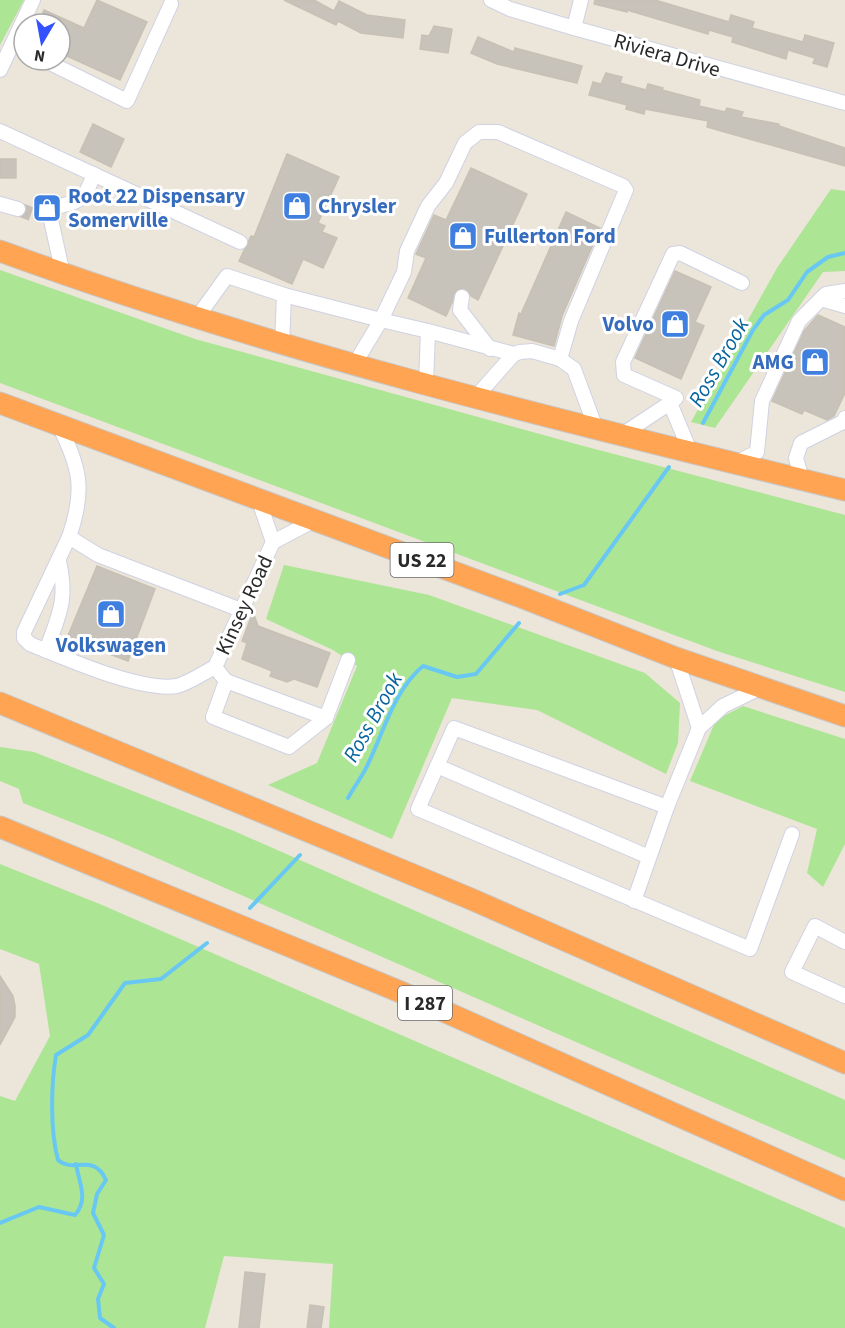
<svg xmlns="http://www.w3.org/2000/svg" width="845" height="1328" viewBox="0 0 845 1328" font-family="'Source Sans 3',sans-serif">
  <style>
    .green { fill: #ace594 }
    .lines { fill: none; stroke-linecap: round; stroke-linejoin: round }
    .stream { stroke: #69c8f3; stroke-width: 4 }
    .building { fill: #c7c2ba; stroke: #c7c1b4; stroke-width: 1.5 }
    .minor-tunnel { stroke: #c5bfb7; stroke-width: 14; stroke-dasharray: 14 7; stroke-linecap: butt }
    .minor-casing { stroke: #cfd2e3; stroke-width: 16 }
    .highway-casing { stroke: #c7c7c7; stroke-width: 23 }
    .minor { stroke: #fff; stroke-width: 14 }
    .highway { stroke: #ffa452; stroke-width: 21 }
    .labels { text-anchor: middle; stroke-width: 6; stroke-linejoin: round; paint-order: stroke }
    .shield { fill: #fff; stroke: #696969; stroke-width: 1.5 }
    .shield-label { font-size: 20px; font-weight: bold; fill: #292929 }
    .street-label { font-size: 21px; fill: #292929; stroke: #fff }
    .shop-label { font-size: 21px; font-weight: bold; fill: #366cbe; stroke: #fff; text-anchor: start }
    .water-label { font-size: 22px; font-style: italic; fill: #08649e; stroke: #fff }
  </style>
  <rect width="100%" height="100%" fill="#ece5da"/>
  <g class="green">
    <polygon points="0,0 24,0 0,45"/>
    <polygon points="831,189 845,191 845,271 823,272 715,428 691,422 777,268"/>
    <polygon points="0,270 195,339 576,444 845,515 845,692 717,651 0,383"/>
    <polygon points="284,565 429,595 645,673 680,703 678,743 666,774 537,710 452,698 392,839 268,785 317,763 357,666 333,650 266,619"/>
    <polygon points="743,706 845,739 845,844 823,887 807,873 817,829 690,781 716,720"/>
    <polygon points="0,747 34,752 234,831 845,1100 845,1160 111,838 23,803 19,789 0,781"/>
    <polygon points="0,864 102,905 845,1228 845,1328 329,1328 333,1264 224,1256 205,1328 0,1328 0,1096 15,1101 50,1036 39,964 0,949"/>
  </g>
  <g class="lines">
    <g class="stream">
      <polyline points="703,423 753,330 764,315 788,300 807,272 828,257 845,253"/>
      <polyline points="560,594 584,585 669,467"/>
      <path d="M348 798C353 789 360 779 365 770 383 736 392 692 423 666L457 677 476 674 519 623"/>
      <polyline points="250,908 300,855"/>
      <path d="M0 1223 39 1207 75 1215C89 1199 79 1183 76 1164"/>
      <path d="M114 1328 100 1318 98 1299 104 1284 94 1268 104 1235 93 1213 97 1194 106 1180C93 1152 74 1174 58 1160 50 1131 51 1084 56 1055L88 1035 125 983 161 979 207 943"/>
    </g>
  </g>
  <g class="building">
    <polygon points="97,0 147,22 120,80 60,53 60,24 38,24 44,10 84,28"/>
    <polygon points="284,0 314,0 334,11 339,1 367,15 405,20 403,38 361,33 338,21 336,25"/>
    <polygon points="595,0 655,0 729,22 731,15 754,22 752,28 803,42 805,35 834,43 827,67 813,63 815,58 788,50 786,59 732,42 733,37 709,30 708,34 627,10 627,12 594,4"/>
    <polygon points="434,26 452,29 448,53 420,49 422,35 429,36"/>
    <polygon points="478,37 514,52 515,48 582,66 577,83 497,64 471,53"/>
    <polygon points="606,73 622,77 620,83 646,90 648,84 663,88 662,90 700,100 699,106 725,112 727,108 743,112 741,117 779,124 779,126 845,148 845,166 707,127 708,121 645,109 644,114 626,109 627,105 589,95 593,82 601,84"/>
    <polygon points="93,124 124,139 111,167 80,152"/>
    <polygon points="287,154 339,177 318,223 325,226 322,232 337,238 323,268 303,259 292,284 239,261 251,236 254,237"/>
    <rect x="0" y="159" width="16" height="19"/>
    <polygon points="471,168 527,194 478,300 471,296 467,290 458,289 446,316 408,298 426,258 416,254 434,215 446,220"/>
    <polygon points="566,212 600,228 562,316 554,346 513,335 519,313 521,314"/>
    <polygon points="675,271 711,287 695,322 704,326 681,379 635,358"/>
    <polygon points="818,315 845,327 845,393 834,416 827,420 804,410 802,414 772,401 804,331"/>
    <polygon points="97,566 155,589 128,661 67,638"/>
    <polygon points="253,612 258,626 330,653 317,687 294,679 287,682 270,676 272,671 242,659 247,643 242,641"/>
    <polygon points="0,976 13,996 15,1006 15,1017 0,1045"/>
    <polygon points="245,1272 265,1274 259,1328 239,1328"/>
    <polygon points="310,1305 324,1307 321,1328 307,1328"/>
  </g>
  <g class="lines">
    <polyline class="minor-tunnel" points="18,209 37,216"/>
    <g class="minor-casing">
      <g id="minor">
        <polyline points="491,0 510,9 574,28 845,103"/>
        <polyline points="574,28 581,0"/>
        <polyline points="44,60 127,101 171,4"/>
        <polyline points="0,70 33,0"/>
        <polyline points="0,131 240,242"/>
        <polyline points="0,204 18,209"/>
        <path d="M63 274 51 220 55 207C83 201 84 200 94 174"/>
        <polyline points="284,295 381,320 404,272 407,251 428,206 446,183 465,143 479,132 498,132 623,186 626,190 571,321 560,359"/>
        <polyline points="462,297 460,310 490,349"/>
        <polyline points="821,299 845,306"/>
        <polyline points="196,319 227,276 284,295 282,345"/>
        <polyline points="428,331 514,354"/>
        <polyline points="354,365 381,320 428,331 426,385"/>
        <polyline points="475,398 514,354 520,352 532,351 560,359 574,369 595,426"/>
        <polyline points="670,403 676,398 624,375 623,362 673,254 680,253 742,283"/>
        <path d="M58 424C81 468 85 491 69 537"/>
        <polyline points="623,434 670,403 690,451"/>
        <polyline points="736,463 757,452 762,401 799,321 826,294 845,291"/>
        <polyline points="802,479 796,458 801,443 843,422 845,418"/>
        <polyline points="258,498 273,542"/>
        <polyline points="273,542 315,520"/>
        <path d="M46 651C59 614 68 601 59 561"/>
        <polyline points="676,658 699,728"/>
        <path d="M215 667C203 673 189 683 177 686 140 692 65 658 30 644L24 638V632L69 537 98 555 241 610"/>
        <polyline points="215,667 226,681 213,717 289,747 326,718 348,660"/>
        <polyline points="215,667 273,542"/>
        <polyline points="226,681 326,718"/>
        <polyline points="437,766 649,857"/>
        <polyline points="667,807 454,728 418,809 750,949 792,834"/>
        <polyline points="634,901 667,807 699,728 723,706 760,688"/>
        <polyline points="845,942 815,926 792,972 845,996"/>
      </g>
    </g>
    <g class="highway-casing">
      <g id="highway">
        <path d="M0 251C276 352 560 421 845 490"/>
        <polyline points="0,403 521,597 676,658 845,716"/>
        <polyline points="0,703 471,899 845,1063"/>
        <polyline points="0,827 403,993 845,1190"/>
      </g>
    </g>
    <use href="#minor" class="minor"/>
    <use href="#highway" class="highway"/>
  </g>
  <defs>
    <g id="shop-square" transform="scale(1.5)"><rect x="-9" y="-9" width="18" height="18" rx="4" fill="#3f7fe0" stroke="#fff"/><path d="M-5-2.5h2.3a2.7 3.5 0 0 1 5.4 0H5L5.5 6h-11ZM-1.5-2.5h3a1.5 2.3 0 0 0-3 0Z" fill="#fff"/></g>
  </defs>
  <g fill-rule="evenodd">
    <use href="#shop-square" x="297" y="206"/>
    <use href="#shop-square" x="47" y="208"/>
    <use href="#shop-square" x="463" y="236"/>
    <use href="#shop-square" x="675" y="324"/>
    <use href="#shop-square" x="815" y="362"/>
    <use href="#shop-square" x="111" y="614"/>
  </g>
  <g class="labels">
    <g class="shield">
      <rect x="390.5" y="543" width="63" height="34" rx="4.5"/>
      <rect x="398" y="986" width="54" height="34" rx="4.5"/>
    </g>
    <g class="shield-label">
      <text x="422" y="567">US 22</text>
      <text x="425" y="1010">I 287</text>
    </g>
    <g class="street-label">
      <text transform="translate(667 55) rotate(16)" y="7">Riviera Drive</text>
      <text transform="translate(244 605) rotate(-65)" y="7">Kinsey Road</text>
    </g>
    <g class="shop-label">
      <text x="68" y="203">Root 22 Dispensary<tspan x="68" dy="24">Somerville</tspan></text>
      <text x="318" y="213">Chrysler</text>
      <text x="484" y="243">Fullerton Ford</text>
      <text x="654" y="331" text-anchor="end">Volvo</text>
      <text x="794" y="369" text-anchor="end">AMG</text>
      <text x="111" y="652" text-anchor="middle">Volkswagen</text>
    </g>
    <g class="water-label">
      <text transform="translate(718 362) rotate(-60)" y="8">Ross Brook</text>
      <text transform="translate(372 717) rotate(-61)" y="8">Ross Brook</text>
    </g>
  </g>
  <g transform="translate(42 42) rotate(190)"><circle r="28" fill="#ffffff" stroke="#a9a9a9" stroke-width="1.5"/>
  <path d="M0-4.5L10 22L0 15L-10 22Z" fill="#3451ff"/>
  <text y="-9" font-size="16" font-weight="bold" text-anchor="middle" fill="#292929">N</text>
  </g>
</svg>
